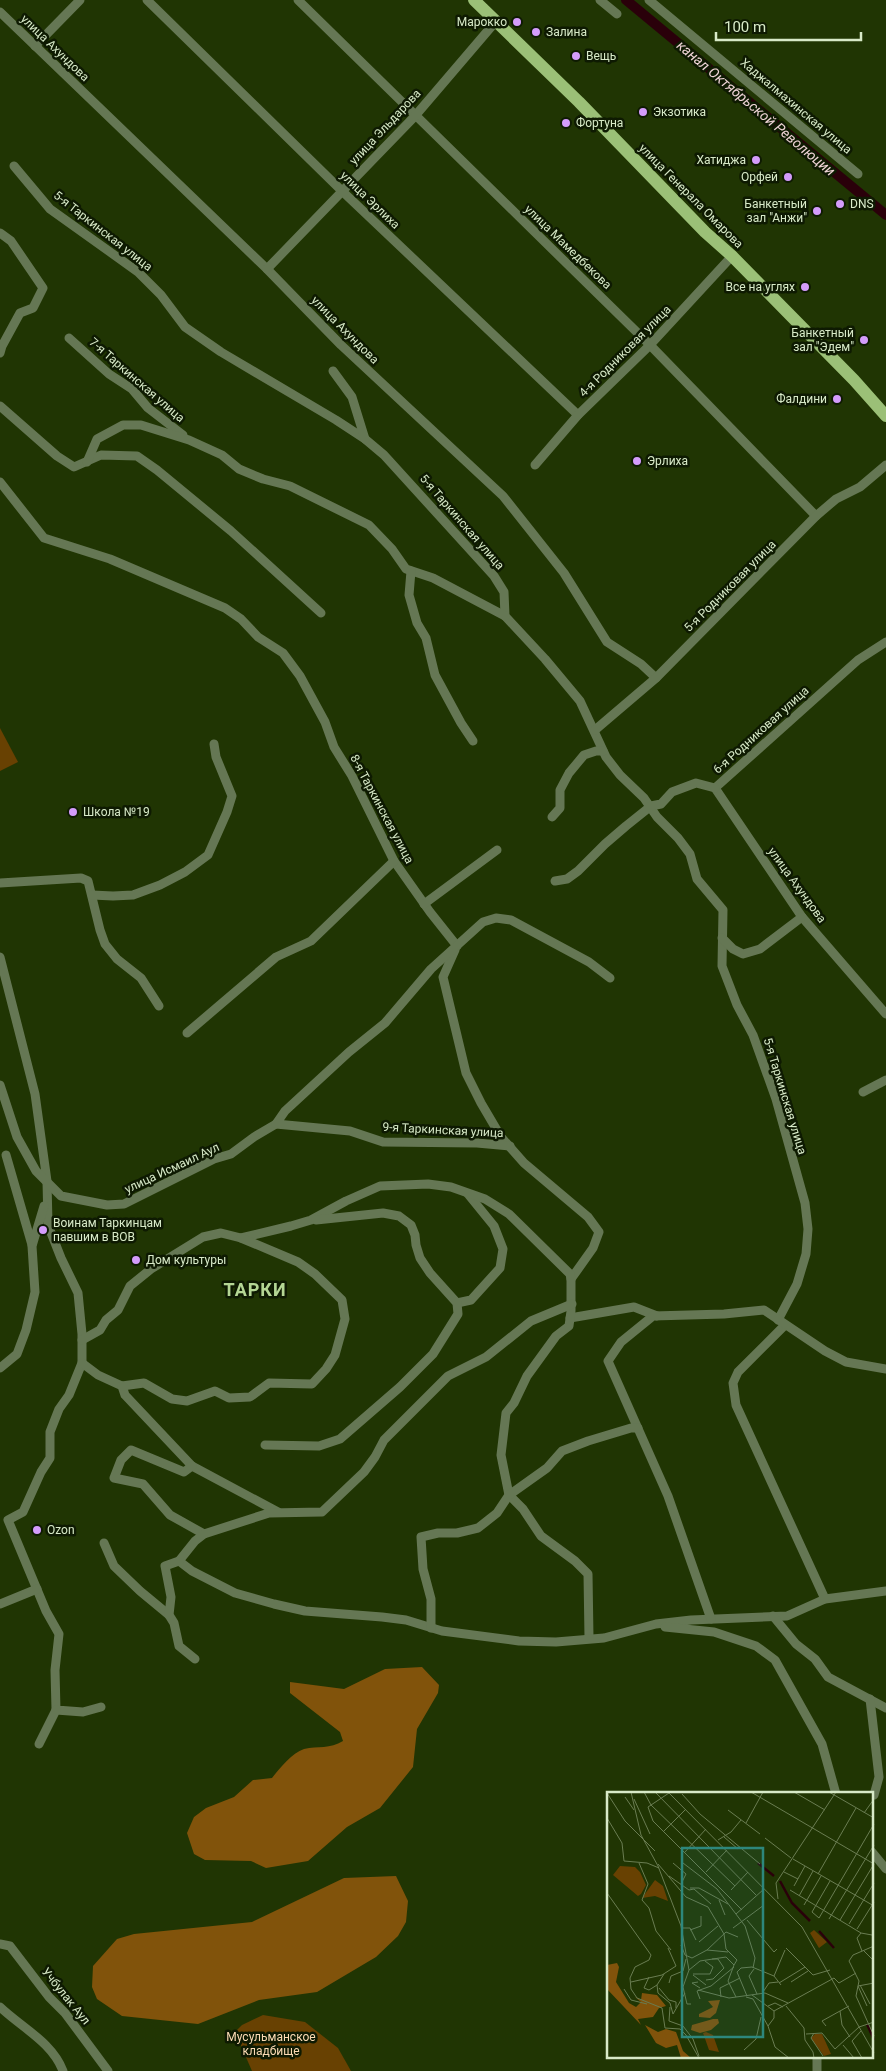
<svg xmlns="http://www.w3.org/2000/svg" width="886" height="2071" viewBox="0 0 886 2071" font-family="Roboto,sans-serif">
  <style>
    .green { fill: #684102 }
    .forest { fill: #81530b }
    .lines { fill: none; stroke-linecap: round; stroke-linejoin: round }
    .canal { stroke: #2a000a; stroke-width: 10 }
    .minor { stroke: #657754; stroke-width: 9 }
    .primary { stroke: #9bc077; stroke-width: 12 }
    .poi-dot { fill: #d49cfb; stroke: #0e1a02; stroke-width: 2 }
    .labels { text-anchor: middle; stroke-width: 5; stroke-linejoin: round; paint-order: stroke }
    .poi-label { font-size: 12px; fill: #d8eac8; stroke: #0e1a02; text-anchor: start }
    .street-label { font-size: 12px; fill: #d8eac8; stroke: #0e1a02 }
    .park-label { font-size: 12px; fill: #fbdab4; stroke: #0e1a02 }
    .water-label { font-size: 14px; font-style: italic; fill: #efd4d6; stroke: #0e1a02 }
    .district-label { font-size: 18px; font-weight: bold; letter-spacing: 1px; fill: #b4d694; stroke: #0e1a02 }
    .inset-river { fill: none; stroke: #2a000a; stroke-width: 2.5 }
    .inset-road { fill: none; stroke: #6a7d52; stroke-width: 1 }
    .view { fill: #2d877c; fill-opacity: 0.15; stroke: #2d877c; stroke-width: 2.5 }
    .inset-edge { fill: none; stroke: #d8eac8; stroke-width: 2.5 }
  </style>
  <rect width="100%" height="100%" fill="#203503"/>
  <g class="green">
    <polygon points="0,728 18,762 0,771"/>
    <polygon points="263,2015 305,2022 338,2048 351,2071 252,2071 235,2032 242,2025"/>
  </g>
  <g class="forest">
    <path d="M422 1667 439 1685 438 1693 417 1729 413 1767 380 1808 347 1827 308 1861 266 1868 251 1861 205 1860 194 1854 187 1833 194 1817 206 1808 234 1797 253 1780 272 1778C280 1768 292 1753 304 1749 318 1746 330 1749 343 1741L340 1732 290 1693V1682L344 1689 385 1669Z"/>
    <polygon points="396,1876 408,1901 406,1922 398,1936 376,1957 317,1992 259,2000 198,2024 122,2016 97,1999 92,1987 93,1966 117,1939 134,1934 252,1922 344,1878"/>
  </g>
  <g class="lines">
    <polyline class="canal" points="626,0 886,215"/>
    <g class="minor">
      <polyline points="147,0 342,191 578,415"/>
      <polyline points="298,0 650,345 816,516"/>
      <polyline points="600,0 617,14"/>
      <polyline points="649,0 858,174"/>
      <polyline points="0,12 267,269 341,345 503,496 564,573 607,642 641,664 656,678"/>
      <polyline points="35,46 80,0"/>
      <polyline points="14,166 50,209 138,272 161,295 185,327 221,352 336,420 365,439 384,455 494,576 504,592 505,616 545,659 580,701 606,757 620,775 644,798 657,817 678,838 690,854 697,879 723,910 722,966 737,1005 753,1035 776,1099 805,1203 808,1229 806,1254 797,1284 778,1320"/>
      <polyline points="0,233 11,241 43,288 33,308 20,313 2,346 0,353"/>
      <polyline points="267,269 415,116 497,20"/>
      <polyline points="69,338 109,374 132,389 148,408 183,435"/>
      <polyline points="333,371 352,397 365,439"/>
      <polyline points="0,406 57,456 74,467 101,455 137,456 157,470 231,531 321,613"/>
      <polyline points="87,462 97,439 123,425 141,425 189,440 222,455 239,469 263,479 290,486 369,525 392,549 406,569 433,578 505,616"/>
      <polyline points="535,465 578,415 650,345 733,255"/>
      <polyline points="0,482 44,538 110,559 225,608 241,619 258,637 283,653 300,676 325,722 334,747 352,776 394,861 430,912 457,946"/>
      <polyline points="411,571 409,595 417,623 426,638 435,675 461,723 473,741"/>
      <polyline points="595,730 656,678 816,516 836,499 860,487 886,465"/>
      <polyline points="715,788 802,917 886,1014"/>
      <polyline points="715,788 858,660 886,642"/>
      <polyline points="552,817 560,808 560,790 569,773 584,755 596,751 603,751"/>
      <polyline points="555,881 567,879 578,871 605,844 626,826 651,806 661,804 672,792 696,783 715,788"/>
      <polyline points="0,883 81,878 88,881 100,930 105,944 117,959 141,978 159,1006"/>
      <polyline points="92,895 113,896 133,895 160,885 185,872 208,855 227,812 232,796 216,757 214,744"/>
      <polyline points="424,904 497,850"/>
      <polyline points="722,938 733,949 743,954 760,949 802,917"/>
      <polyline points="455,950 443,977 466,1073 481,1103 501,1137 524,1163 588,1217 599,1232 593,1248 571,1279"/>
      <polyline points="0,957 35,1094 47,1181 48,1225 61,1258 78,1293 82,1334 82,1363 69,1395 59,1409 50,1432 50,1458 41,1472 23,1512 8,1520 46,1611 59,1634 55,1670 56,1710 83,1712 101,1707"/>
      <polyline points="187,1033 276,957 311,941 394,861"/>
      <polyline points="0,1085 17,1137 36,1171 61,1196 107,1205 124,1204 214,1159 231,1154 254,1137 276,1124"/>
      <polyline points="863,1092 886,1080"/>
      <polyline points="510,1146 477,1143 383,1142 350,1131 276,1124 285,1111 349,1052 385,1023 431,969 483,922 496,918 511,920 589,962 610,978"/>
      <polyline points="6,1155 32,1245"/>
      <polyline points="457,1303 471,1300 500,1268 503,1249 494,1226 468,1194"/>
      <polyline points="570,1318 634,1307 657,1316"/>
      <polyline points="785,1325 738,1372 733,1383 736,1405 825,1599"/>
      <polyline points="82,1340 100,1330 106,1320 118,1310 130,1286 151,1269 203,1237 221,1233 241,1238 291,1226 311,1220 346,1201 380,1186 428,1184 451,1187 485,1199 509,1214 570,1274 571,1279 571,1311 569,1326 556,1336 527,1376 514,1403 506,1413 501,1455 509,1495 523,1509 541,1536 575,1561 588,1574 589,1638"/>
      <polyline points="82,1363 98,1375 122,1386 125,1395 192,1466 278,1512"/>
      <polyline points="0,1368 17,1354 26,1330 35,1292 32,1246 44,1206"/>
      <polyline points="122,1386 144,1383 172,1399 187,1401 215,1391 229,1398 250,1397 269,1383 312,1384 326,1369 335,1355 345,1319 342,1300 315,1274 298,1262 241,1238"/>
      <polyline points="265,1445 319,1446 340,1439 400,1387 433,1354 458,1314 457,1303 430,1273 420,1258 416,1245 415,1235 411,1225 399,1216 383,1213 316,1220"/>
      <polyline points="192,1466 184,1472 131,1450 121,1460 114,1478 143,1484 170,1515 204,1534"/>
      <polyline points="104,1543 114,1566 140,1591 169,1615"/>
      <polyline points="179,1561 192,1571 235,1593 274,1604 305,1611 382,1617 406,1620 442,1631 519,1641 556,1642 604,1638 656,1624 691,1620 787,1616 825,1599 886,1591"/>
      <polyline points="0,1604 37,1589"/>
      <polyline points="773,1616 796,1644 815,1659 828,1677 886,1708"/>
      <polyline points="711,1619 668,1496 608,1361 621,1342 653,1316 724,1314 764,1310 825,1351 846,1362 886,1369"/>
      <polyline points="665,1627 714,1632 756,1646 775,1660 822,1744 836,1794"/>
      <polyline points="431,1628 431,1599 423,1569 421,1537 438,1533 457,1533 478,1528 497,1513 509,1495 547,1468 562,1451 588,1441 631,1428 638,1428"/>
      <polyline points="195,1659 179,1646 174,1623 169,1615 171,1597 165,1566 179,1561 195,1541 204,1534 269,1513 322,1512 364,1472 375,1457 384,1440 448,1376 486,1357 531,1321 572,1304"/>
      <polyline points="870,1699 879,1777 874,1795"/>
      <polyline points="39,1744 56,1710"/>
      <polyline points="872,1852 886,1869"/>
      <polyline points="0,1944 10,1946 49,1997 65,2013 108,2071"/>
      <path d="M0 2007C22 2028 52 2042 63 2071"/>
      <polyline points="817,2071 817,2057"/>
    </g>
    <polyline class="primary" points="474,0 579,102 705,232 732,256 791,316 854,380 886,416"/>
  </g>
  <g class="poi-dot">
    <circle cx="517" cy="22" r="5"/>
    <circle cx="536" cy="32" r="5"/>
    <circle cx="576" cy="56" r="5"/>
    <circle cx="643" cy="112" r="5"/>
    <circle cx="566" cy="123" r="5"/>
    <circle cx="756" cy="160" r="5"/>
    <circle cx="788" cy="177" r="5"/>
    <circle cx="840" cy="204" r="5"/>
    <circle cx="817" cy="211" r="5"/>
    <circle cx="805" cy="287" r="5"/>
    <circle cx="864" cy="340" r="5"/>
    <circle cx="837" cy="399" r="5"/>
    <circle cx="637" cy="461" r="5"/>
    <circle cx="73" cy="812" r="5"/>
    <circle cx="43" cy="1230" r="5"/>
    <circle cx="136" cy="1260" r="5"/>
    <circle cx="37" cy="1530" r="5"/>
  </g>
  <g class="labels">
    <g class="poi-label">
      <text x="507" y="26" text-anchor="end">Марокко</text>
      <text x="546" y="36">Залина</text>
      <text x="586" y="60">Вещь</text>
      <text x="653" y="116">Экзотика</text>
      <text x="576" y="127">Фортуна</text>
      <text x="746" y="164" text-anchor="end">Хатиджа</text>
      <text x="778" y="181" text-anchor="end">Орфей</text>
      <text x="807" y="208" text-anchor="end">Банкетный<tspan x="807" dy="14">зал "Анжи"</tspan></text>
      <text x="850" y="208">DNS</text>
      <text x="795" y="291" text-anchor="end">Все на углях</text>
      <text x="854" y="337" text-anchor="end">Банкетный<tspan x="854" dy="14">зал "Эдем"</tspan></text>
      <text x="827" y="403" text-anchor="end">Фалдини</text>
      <text x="647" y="465">Эрлиха</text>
      <text x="83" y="816">Школа №19</text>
      <text x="53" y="1227">Воинам Таркинцам<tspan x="53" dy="14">павшим в ВОВ</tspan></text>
      <text x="146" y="1264">Дом культуры</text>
      <text x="47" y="1534">Ozon</text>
    </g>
    <g class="street-label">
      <text transform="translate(55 48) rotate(44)" y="4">улица Ахундова</text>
      <text transform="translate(796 106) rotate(40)" y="4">Хаджалмахинская улица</text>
      <text transform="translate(385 127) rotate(-47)" y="4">улица Эльдарова</text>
      <text transform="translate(691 196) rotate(45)" y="4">улица Генерала Омарова</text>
      <text transform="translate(370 200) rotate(44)" y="4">улица Эрлиха</text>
      <text transform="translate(103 231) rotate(38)" y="4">5-я Таркинская улица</text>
      <text transform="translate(568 247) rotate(44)" y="4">улица Мамедбекова</text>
      <text transform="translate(345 330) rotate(45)" y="4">улица Ахундова</text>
      <text transform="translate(625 351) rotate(-45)" y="4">4-я Родниковая улица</text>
      <text transform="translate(137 380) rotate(41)" y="4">7-я Таркинская улица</text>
      <text transform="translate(462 522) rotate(49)" y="4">5-я Таркинская улица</text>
      <text transform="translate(730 586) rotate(-45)" y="4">5-я Родниковая улица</text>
      <text transform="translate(761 730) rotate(-42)" y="4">6-я Родниковая улица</text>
      <text transform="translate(382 809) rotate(62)" y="4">8-я Таркинская улица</text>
      <text transform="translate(797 885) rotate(54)" y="4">улица Ахундова</text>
      <text transform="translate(785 1096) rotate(73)" y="4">5-я Таркинская улица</text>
      <text transform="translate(443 1130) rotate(3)" y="4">9-я Таркинская улица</text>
      <text transform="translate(172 1168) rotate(-25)" y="4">улица Исмаил Аул</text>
      <text transform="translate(66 1996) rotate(51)" y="4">Учбулак Аул</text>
    </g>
    <g class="park-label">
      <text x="271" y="2041">Мусульманское<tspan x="271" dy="14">кладбище</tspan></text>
    </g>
    <g class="water-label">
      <text transform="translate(756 108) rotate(40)" y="5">канал Октябрьской Революции</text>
    </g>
    <g class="district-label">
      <text x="255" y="1296">ТАРКИ</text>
    </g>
  </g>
  <g transform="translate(607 1792)">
    <rect width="266" height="266" fill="#203503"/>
    <path d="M13 74 28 75 33 80 39 93 34 102 31 104 6 83ZM48 88 56 94 61 109 48 104 35 106ZM207 138 220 150 212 156 203 141ZM99 240 106 243 112 260 102 258 96 241ZM208 242H215L224 262 217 264 204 246Z" fill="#684102"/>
    <path d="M10 171 12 175 9 190 22 211 29 215 34 210 28 205 34 208 35 201 50 203 59 214 52 216 46 225 31 227 34 233 0 197V173ZM113 208 109 221 103 226 92 225V222L106 215 101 209ZM106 227H111L112 231 104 238 93 241 84 238 85 233ZM38 233 51 240 59 237 69 240 76 259 84 266H74L70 253 59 256 49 251Z" fill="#81530b"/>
    <path class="inset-river" d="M151 71 167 84M173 89 185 111 203 129M212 139 227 156M260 232 267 248"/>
    <path class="inset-road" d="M24 0 34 43 51 74 74 134 82 178 76 195 80 212H84M37 0 44 13 128 94M48 0 149 103M61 0 195 135 267 261M144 0 267 72M187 0 218 18M222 0 267 26M0 1 18 29 48 59M62 1 41 15 46 29 135 118M75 2 93 22 153 72M18 5 27 18M27 7 43 42M121 18 153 42M257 21 267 7M0 26 15 51 17 69 40 71 52 76M139 31 156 0M57 39 79 17M117 45 131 57M158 46 184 66M111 48 124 40 134 28M78 60 99 37M186 67 267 114M32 71 41 92 35 108 42 116 49 139 64 158M66 71 79 82 74 92M76 71 110 97 138 134 148 166 146 176M51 72 79 105 101 115 117 142 119 157 130 168 127 173M99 80 120 58M177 80 191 87M211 82 249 16M62 84 82 98 87 97 104 112M187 94 198 74M83 96H92L121 112M124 98 141 80M183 98 254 141 265 143M0 101 44 163 42 168 28 175 23 186 24 197 30 206 55 216 58 236 73 237 79 243 92 266M192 104 206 79M171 107 169 91 229 0M112 108 118 123M197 113 214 84M129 122 157 97M212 126 267 32M212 126 205 120 223 89M222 127 267 53M140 128 167 160 170 157M233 128 267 72M242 132 267 91M74 136H83L89 148M126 136 157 113M250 137 267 110M83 138 94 134V124M254 141 250 146 255 159M92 150 111 134M74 153 78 163 85 166 100 158M267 154 246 163 242 169 252 189 249 204 267 244M179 156 206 183 223 178M256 158 267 169M121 160 100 158 119 140 131 145M147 177 142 184 150 202M82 178 93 169 119 165 127 173 121 189 129 205M57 182 50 193 51 201 63 211 66 222 78 201M86 182H103L106 175 98 169M86 183 99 193M167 184 178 158M42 185 37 196 42 198 50 193M99 188 106 187 117 176 111 167H105M24 190 55 183 69 174 61 156M91 190 85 191 93 196M184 190 201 179M62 191 64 184 76 179 79 167M172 191 198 175M253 193 263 212M52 196 62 208 69 210V216M17 197 24 208 40 212M91 198 122 206 158 201 181 211M156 200 162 191 171 190M145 203 167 219M140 204 130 180 134 176 145 175 167 184 174 193M114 205 113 196 133 186M139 205 146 207 161 234 168 255 182 266M93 207 90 199 104 194 127 175M161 214 168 211 176 215M179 214 197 236 198 248 206 260 207 266M260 214 251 194 267 191M63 215 62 229 76 234 86 247 92 264M233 219 235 233 243 245M161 234 167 226V219L227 186 232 191 249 181M219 234 215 229 242 214M254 239 245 249 255 266M207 241 204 246 216 264M199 242 215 241 228 257 252 235 267 230M236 253 247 266M137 258 149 247 154 225"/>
    <path class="view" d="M75 56H156V245H75Z"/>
    <rect width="266" height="266" class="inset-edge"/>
  </g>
  <path d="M716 32v8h145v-8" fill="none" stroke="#d8eac8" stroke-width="2.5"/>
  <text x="724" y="32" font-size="15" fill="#d8eac8" stroke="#0e1a02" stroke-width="4" paint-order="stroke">100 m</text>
</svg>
